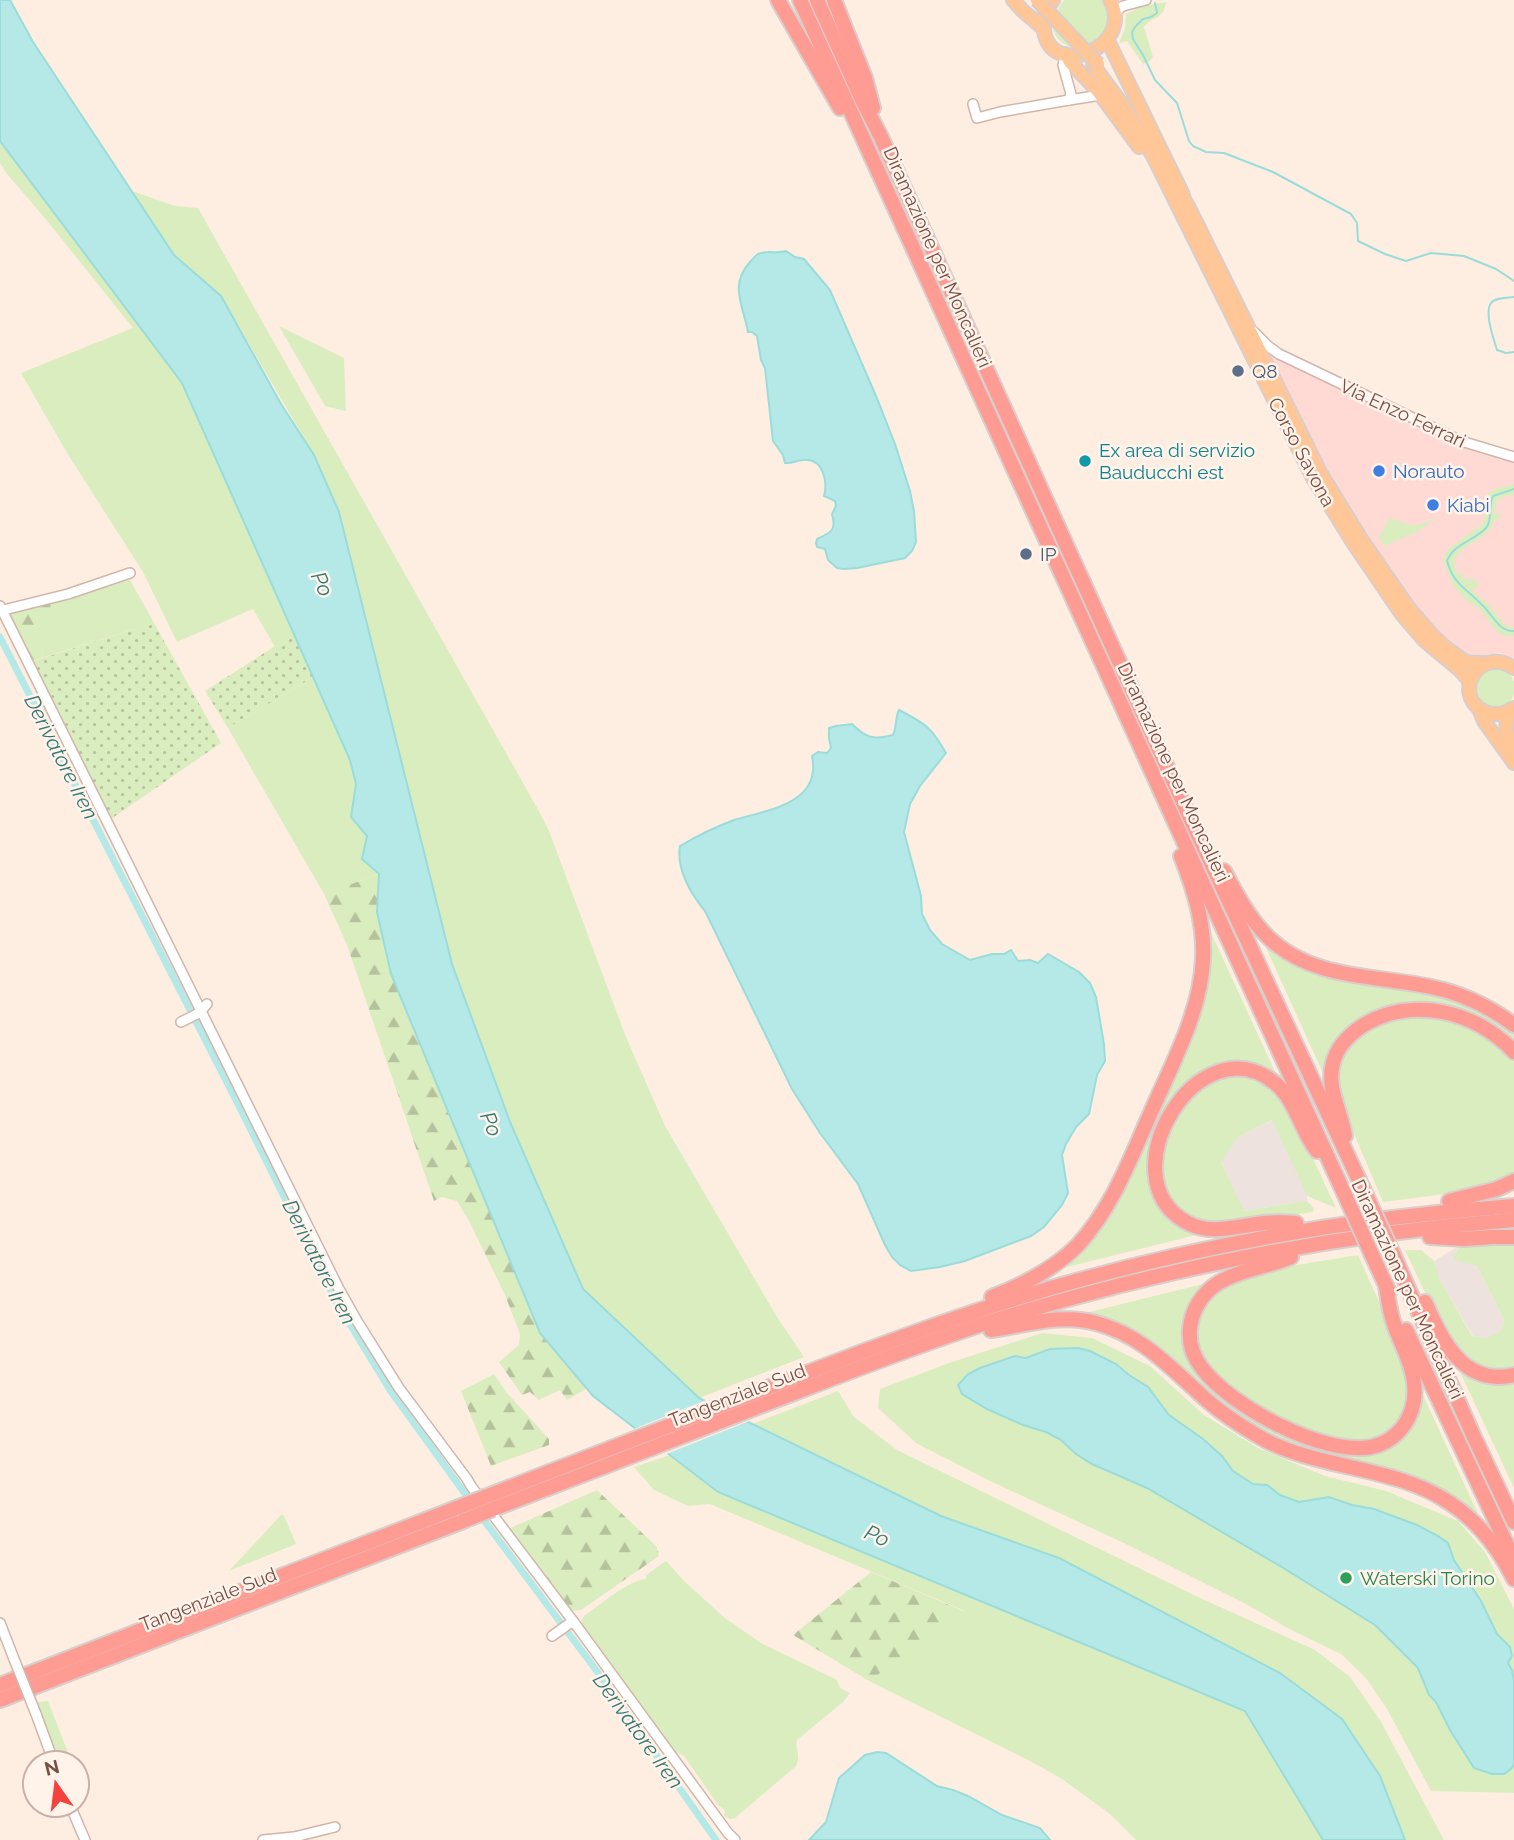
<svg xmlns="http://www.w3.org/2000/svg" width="1514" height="1840" viewBox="0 0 1514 1840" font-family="Raleway,sans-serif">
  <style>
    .commercial { fill: #ffdad5 }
    .industrial { fill: #ede2dd }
    .green { fill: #daedbf }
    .forest { fill: url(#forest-firs) }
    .garden { fill: url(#garden-dots) }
    .water { fill: #b4e9e7; stroke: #9adcda; stroke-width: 2 }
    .pier { fill: #feeee2 }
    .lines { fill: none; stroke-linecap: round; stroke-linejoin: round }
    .stream { stroke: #9adcda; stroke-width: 2 }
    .canal { stroke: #b4e9e7; stroke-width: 7 }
    .minor-casing { stroke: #d2b5aa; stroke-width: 12 }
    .major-casing { stroke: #d9cecb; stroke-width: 16 }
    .highway-casing { stroke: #d9cecb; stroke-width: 18 }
    .minor { stroke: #fff; stroke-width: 9 }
    .major { stroke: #ffc698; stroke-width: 12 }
    .highway { stroke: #fe9b93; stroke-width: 14 }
    .minor-bridge-casing { stroke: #d2b5aa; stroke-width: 12; stroke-linecap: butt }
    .major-bridge-casing { stroke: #d9cecb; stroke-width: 16; stroke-linecap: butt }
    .highway-bridge-casing { stroke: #d9cecb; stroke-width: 18; stroke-linecap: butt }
    .minor-bridge { stroke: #fff; stroke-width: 9 }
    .major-bridge { stroke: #ffc698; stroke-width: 12 }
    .highway-bridge { stroke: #fe9b93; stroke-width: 14 }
    .service-dot { fill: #5c6f8a; stroke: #fff3ea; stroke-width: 2.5 }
    .culture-dot { fill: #0f9aa8; stroke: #fff3ea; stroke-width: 2.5 }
    .shop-dot { fill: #3f7fe0; stroke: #fff3ea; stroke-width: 2.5 }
    .leisure-dot { fill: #2e9e5b; stroke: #fff3ea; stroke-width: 2.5 }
    .labels { text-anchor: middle; stroke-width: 5; stroke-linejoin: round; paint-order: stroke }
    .street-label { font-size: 19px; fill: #784f46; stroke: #fff3ea }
    .service-label { font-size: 19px; fill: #4e5e75; stroke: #fff3ea; text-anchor: start }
    .culture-label { font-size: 19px; fill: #0d838f; stroke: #fff3ea; text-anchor: start }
    .shop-label { font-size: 19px; fill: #366cbe; stroke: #fff3ea; text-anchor: start }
    .leisure-label { font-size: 19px; fill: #27864d; stroke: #fff3ea; text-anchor: start }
    .water-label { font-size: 21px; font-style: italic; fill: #357876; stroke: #fff3ea }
  </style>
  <defs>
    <pattern id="forest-firs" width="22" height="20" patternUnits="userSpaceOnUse" patternTransform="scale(1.75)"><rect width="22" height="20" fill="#daedbf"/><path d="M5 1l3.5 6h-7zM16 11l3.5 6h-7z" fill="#b6c29d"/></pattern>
    <pattern id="garden-dots" width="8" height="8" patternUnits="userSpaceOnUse" patternTransform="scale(1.75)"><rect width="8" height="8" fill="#daedbf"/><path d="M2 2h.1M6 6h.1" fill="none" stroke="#b6c29d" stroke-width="1.8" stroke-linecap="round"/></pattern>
  </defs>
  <rect width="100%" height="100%" fill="#feeee2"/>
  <polygon class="commercial" points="1268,354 1418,428 1469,449 1514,462 1514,658 1500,653 1478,657 1458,652 1436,631 1414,605 1340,497 1307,439"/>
  <g class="industrial">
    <polygon points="1273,1120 1307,1196 1307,1201 1243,1211 1221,1161 1238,1137"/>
    <polygon points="1459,1246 1454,1255 1477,1266 1504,1320 1502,1330 1486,1338 1473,1336 1440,1280 1434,1261"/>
  </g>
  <g class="green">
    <path d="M1064 0H1102C1108 8 1110 16 1107 26 1093 68 1027 44 1064 0Z"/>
    <path d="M1166 2C1163 21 1153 15 1144 27L1153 57 1149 62 1143 64 1127 41 1119 43 1125 28 1126 14 1142 6Z"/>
    <polygon points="0,141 182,383 294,634 275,647 253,609 177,642 143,572 67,453 21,373 133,328 44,217 7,174 0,163"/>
    <polygon points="132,191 175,206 198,208 540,813 549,831 626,1037 665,1126 777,1317 804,1357 699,1398 583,1289 510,1122 452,964 339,512 314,455 221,296 174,255"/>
    <polygon points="279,326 344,358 346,411 325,406"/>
    <path d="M1514 484V497L1512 495C1498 498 1497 498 1495 513L1501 515 1499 520H1494C1490 545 1442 545 1458 574L1464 575 1463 578 1469 580 1470 577 1479 584 1478 588 1474 587 1473 591 1490 606 1504 624 1508 626 1514 627V636H1505L1497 632 1480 610 1467 601 1454 587 1443 562 1446 552 1452 546 1483 523C1489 493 1478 492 1514 484Z"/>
    <path d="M1390 517C1413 528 1417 527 1438 517L1417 532 1384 546 1379 537Z"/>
    <polygon points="130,580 154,623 44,657 33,619 51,612 50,604"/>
    <circle cx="1496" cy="688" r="19"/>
    <polygon points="313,677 350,760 356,784 351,817 367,836 379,874 324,894 228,728"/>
    <polygon points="1208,926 1277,1076 1248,1064 1223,1066 1156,1132 1165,1212 1182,1226 1200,1234 1063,1268 1060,1267 1078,1251 1184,1050"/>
    <polygon points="1262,939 1272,946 1413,989 1461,1001 1514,1031 1514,1047 1473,1017 1373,1015 1327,1072 1323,1073"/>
    <path d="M1417 1016C1461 1020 1484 1030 1514 1062V1175L1476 1190 1383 1202 1338 1096V1063L1351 1041 1372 1026 1402 1018Z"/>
    <polygon points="1247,1075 1272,1088 1289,1107 1336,1208 1307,1196 1272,1120 1238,1137 1221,1162 1244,1211 1307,1201 1314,1208 1313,1212 1245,1222 1213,1225 1187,1217 1169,1199 1161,1174 1163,1147 1179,1108 1211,1080"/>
    <polygon points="1514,1243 1514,1370 1502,1373 1476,1368 1446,1338 1405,1250 1421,1250 1434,1261 1440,1280 1472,1336 1486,1338 1502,1330 1504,1320 1477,1266 1455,1260 1454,1255 1461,1245"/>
    <path d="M1358 1255C1369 1279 1380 1304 1391 1328 1395 1339 1402 1351 1405 1362 1407 1371 1411 1397 1408 1404 1403 1418 1392 1434 1378 1439 1330 1454 1243 1404 1212 1370 1208 1365 1201 1359 1198 1354 1190 1335 1200 1304 1215 1291 1239 1271 1325 1261 1358 1255Z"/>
    <polygon points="1203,1284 1204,1285 1188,1356 1284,1432 1383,1448 1420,1394 1422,1393 1478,1514 1476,1516 1467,1508 1286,1444 1236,1416 1195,1382 1162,1350 1142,1336 1085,1316 1085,1313"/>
    <polygon points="1042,1333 1092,1338 1150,1366 1204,1415 1258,1448 1325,1476 1386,1491 1458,1521 1485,1552 1514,1609 1514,1793 1431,1791 1387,1709 1366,1678 1341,1654 1289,1629 1246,1604 1124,1543 990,1481 916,1443 878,1408 880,1389 949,1363"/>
    <polygon points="1462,1370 1514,1380 1514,1488 1460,1372"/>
    <polygon points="838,1391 854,1417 897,1450 1198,1597 1315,1650 1350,1677 1380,1720 1444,1840 1405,1840 1380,1776 1059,1558 941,1516 752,1424"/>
    <polygon points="670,1455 719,1492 1245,1711 1323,1840 1136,1840 1110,1814 1062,1779 1030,1761 869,1681 965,1611 710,1504 688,1506 654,1490 634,1467"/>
    <polygon points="282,1514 285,1518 296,1544 229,1571"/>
    <path d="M666 1561 685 1582 725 1618 761 1643 837 1680 840 1688 850 1693 843 1702 797 1740C794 1751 802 1753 796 1766L735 1818 730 1819 724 1816 725 1810 718 1805 684 1756 674 1751 582 1626V1620L584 1616C600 1605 627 1581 646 1579V1575Z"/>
    <polygon points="48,1701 72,1763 59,1763 36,1702"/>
  </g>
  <g class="forest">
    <polygon points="50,604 52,612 33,619 44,657 33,661 10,614"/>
    <polygon points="379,874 377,912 391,974 540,1332 586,1389 567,1400 560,1390 539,1400 530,1392 522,1395 499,1362 519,1345 520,1334 505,1295 469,1221 457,1201 442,1197 434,1201 347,945 324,894"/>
    <polygon points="494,1374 507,1393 549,1439 549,1445 491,1466 461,1391"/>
    <polygon points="597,1490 657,1547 659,1556 581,1610 571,1611 508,1529"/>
    <polygon points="871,1572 966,1612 869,1681 793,1635"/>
  </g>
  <g class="garden">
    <polygon points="154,623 221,743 111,819 33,661"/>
    <polygon points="294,634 313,677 228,728 205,691"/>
  </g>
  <g class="water">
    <polygon points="0,0 10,0 33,42 174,255 221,296 281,404 314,455 339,512 452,964 510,1122 583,1289 699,1398 941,1516 1059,1558 1280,1673 1342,1719 1380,1776 1405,1840 1323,1840 1245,1711 718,1492 593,1396 540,1333 391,974 377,912 379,874 362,859 367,836 351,817 356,784 350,760 182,383 0,141"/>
    <path d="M786 251 795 257 804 259 830 290 876 396 895 444 910 491 914 511 916 542 912 551 905 558 857 568 844 569 837 568 828 560 825 549 817 547 816 543 817 539C830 533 837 531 832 514L836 506 835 501 824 496C828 481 823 458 803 460 796 460 793 464 785 463L783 455 773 441 765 368 761 360 757 336 752 332H748C743 305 729 285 750 262 751 261 757 254 758 254 766 250 777 254 786 251Z"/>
    <path d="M899 710C926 724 931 727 946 753L920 786 910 804 904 832 921 896 922 914 930 930 942 944 970 960 992 954H1004L1011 950 1018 961 1030 960 1038 963 1048 954 1079 972 1090 983 1096 997 1104 1044 1105 1061 1097 1075 1089 1114 1076 1127 1066 1144 1062 1155 1068 1193 1062 1205 1044 1227 1031 1236 965 1261 940 1267 911 1271 900 1265 892 1257 885 1245 858 1184 820 1133 792 1089 705 911C691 894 676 869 680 846 697 836 715 827 734 820 767 810 822 804 812 756L818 752 827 753 831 748 829 738V728L836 726 852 724C866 738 873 740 893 735 897 727 895 717 899 710Z"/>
    <polygon points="1078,1348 1090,1351 1116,1364 1129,1375 1148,1387 1169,1415 1203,1439 1222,1456 1233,1471 1253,1484 1267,1485 1280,1495 1299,1502 1329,1497 1352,1505 1374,1509 1417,1525 1438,1536 1448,1543 1454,1560 1481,1601 1497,1634 1510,1647 1512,1656 1508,1663 1512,1670 1514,1681 1514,1764 1512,1768 1504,1774 1492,1774 1474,1768 1450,1730 1436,1702 1429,1695 1418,1668 1375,1625 1285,1569 1147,1488 1092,1464 1076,1454 1061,1440 1046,1432 1023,1425 987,1409 962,1394 958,1385 968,1374 980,1368 1015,1356 1026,1358 1050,1349"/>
    <polygon points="877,1752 886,1753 937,1786 953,1790 968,1796 1002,1815 1040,1828 1050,1840 809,1840 826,1822 839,1778 865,1755"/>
  </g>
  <polygon class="pier" points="709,1399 752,1420 664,1455 631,1430"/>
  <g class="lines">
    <g class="stream">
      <polyline points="1155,3 1157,13 1151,17 1143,19 1135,27 1132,32 1133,39 1143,55 1155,80 1177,103 1189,141 1193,146 1206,152 1224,153 1273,172 1351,214 1357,223 1358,241 1385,254 1406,261 1431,253 1464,256 1496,269 1514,281"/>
      <path d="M1514 297C1507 298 1496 297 1491 303 1484 313 1494 340 1497 350L1506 353 1514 352"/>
      <path d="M1514 489 1493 496C1488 506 1493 520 1486 528 1474 541 1454 543 1447 561 1454 585 1466 588 1481 604 1492 613 1498 632 1514 631"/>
    </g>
    <g class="canal">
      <polyline points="0,637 241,1110 337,1303 390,1390 471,1502"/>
      <polyline points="480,1515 602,1678 716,1840"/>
    </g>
    <g class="minor-casing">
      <g id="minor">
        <polyline points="1114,13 1123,6 1146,0"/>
        <polyline points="1069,100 1101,95"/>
        <polyline points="973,104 977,118 1000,112 1069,100 1071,94 1063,65 1066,54"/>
        <polyline points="1253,331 1268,346 1279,354 1461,441 1514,457"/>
        <polyline points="0,606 339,1289 357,1321 399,1388 467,1479 471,1486 573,1621 728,1833 735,1840"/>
        <polyline points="0,611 68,594 130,573"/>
        <polyline points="181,1022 199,1013 207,1004"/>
        <polyline points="0,1623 14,1659"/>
        <polyline points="552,1636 573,1621"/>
        <polyline points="36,1714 54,1763"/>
        <polyline points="70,1805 85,1840"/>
        <polyline points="263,1840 294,1837 335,1827"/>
      </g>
    </g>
    <g class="major-casing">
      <g id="major">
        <polyline points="1013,0 1022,10 1044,29"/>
        <path d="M1053 0C1045 10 1042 18 1044 31 1052 81 1136 47 1110 0"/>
        <polyline points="1107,39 1183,195"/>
        <polyline points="1066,54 1070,62 1097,90 1139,147"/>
        <polyline points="1093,65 1124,107 1153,156 1313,478 1354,544 1401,613 1424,640 1460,670 1470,682"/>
        <polyline points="1178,189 1189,208 1321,474 1361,539 1408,607 1431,634 1445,647 1464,661 1473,663 1485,663"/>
        <path d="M1514 668C1480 645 1451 693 1483 711 1494 717 1504 714 1514 708"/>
        <polyline points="1479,709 1484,721 1514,763"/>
        <path d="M1512 709C1504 724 1504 733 1514 747"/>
      </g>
    </g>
    <g class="highway-casing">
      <g id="highway">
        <polyline points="778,0 840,108"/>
        <polyline points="800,0 1344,1193"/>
        <polyline points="817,0 863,102 881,137 1191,820 1366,1195"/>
        <polyline points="834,0 865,78 873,108"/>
        <path d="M1224 871C1236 894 1250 920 1269 938 1313 980 1376 975 1431 987 1461 993 1490 1007 1514 1025"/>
        <path d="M1345 1136C1341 1111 1326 1088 1333 1063 1337 1047 1349 1035 1362 1026 1411 995 1477 1011 1514 1052"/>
        <polyline points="1449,1201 1497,1189 1514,1181"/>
        <path d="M1296 1223C1285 1222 1275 1222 1264 1223 1238 1226 1210 1236 1186 1222 1106 1177 1198 1021 1275 1083 1296 1100 1301 1131 1317 1151"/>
        <polyline points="1430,1237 1464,1239 1492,1237 1514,1237"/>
        <polyline points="1393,1254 1473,1435 1514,1522"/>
        <polyline points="1372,1255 1389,1292"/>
        <path d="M1291 1257C1266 1268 1228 1271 1208 1291 1187 1312 1183 1344 1202 1368 1230 1406 1323 1456 1371 1447 1391 1443 1406 1428 1412 1409 1421 1379 1405 1354 1395 1327 1390 1314 1388 1300 1386 1286"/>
        <path d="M992 1297C1023 1285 1054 1269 1078 1245 1113 1207 1131 1157 1152 1110 1173 1062 1200 1013 1203 960 1205 924 1194 889 1181 856"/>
        <path d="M1425 1302C1442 1340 1463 1387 1514 1375"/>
        <path d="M991 1330C1026 1325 1061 1313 1096 1323 1139 1334 1168 1365 1200 1394 1219 1412 1242 1427 1265 1440 1323 1470 1395 1466 1450 1503 1479 1522 1499 1549 1514 1579"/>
        <polyline points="1406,1330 1514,1560"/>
        <path d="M485 1497C577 1461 669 1426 762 1390 848 1357 933 1324 1021 1297 1181 1248 1348 1218 1514 1206"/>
        <path d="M493 1509C585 1474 676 1439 768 1403 841 1375 914 1346 989 1322 1160 1269 1336 1234 1514 1220"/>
        <polyline points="0,1685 454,1509"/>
        <polyline points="0,1700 463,1521"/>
      </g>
    </g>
    <use href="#minor" class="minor"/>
    <use href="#major" class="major"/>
    <use href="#highway" class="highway"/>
    <g class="minor-bridge-casing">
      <polyline id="minor-bridge" points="14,1659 36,1714"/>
    </g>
    <g class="major-bridge-casing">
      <polyline id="major-bridge" points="1037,0 1098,64"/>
    </g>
    <g class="highway-bridge-casing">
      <g id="highway-bridge">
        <polyline points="1344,1193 1372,1255"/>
        <polyline points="1366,1195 1393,1254"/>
        <polyline points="454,1509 485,1497"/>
        <polyline points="463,1521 493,1509"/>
      </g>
    </g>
    <use href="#minor-bridge" class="minor-bridge"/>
    <use href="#major-bridge" class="major-bridge"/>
    <use href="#highway-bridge" class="highway-bridge"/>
  </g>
  <g class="service-dot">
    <circle cx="1238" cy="371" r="7"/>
    <circle cx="1026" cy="554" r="7"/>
  </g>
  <circle class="culture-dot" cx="1085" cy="461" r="7"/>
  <g class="shop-dot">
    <circle cx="1379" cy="471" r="7"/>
    <circle cx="1433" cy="505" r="7"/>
  </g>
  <circle class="leisure-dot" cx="1346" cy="1578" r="7"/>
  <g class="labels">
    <g class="street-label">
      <text transform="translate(938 257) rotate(66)" y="7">Diramazione per Moncalieri</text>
      <text transform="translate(1403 413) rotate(25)" y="7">Via Enzo Ferrari</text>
      <text transform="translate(1302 452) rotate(62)" y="7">Corso Savona</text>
      <text transform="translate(1174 772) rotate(65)" y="7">Diramazione per Moncalieri</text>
      <text transform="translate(1408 1289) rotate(65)" y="7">Diramazione per Moncalieri</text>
      <text transform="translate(737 1395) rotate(-21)" y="7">Tangenziale Sud</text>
      <text transform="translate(208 1599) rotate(-21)" y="7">Tangenziale Sud</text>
    </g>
    <g class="service-label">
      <text x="1252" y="378">Q8</text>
      <text x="1040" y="561">IP</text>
    </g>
    <g class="culture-label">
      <text x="1099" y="457">Ex area di servizio<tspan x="1099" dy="22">Bauducchi est</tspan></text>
    </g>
    <g class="shop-label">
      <text x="1393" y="478">Norauto</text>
      <text x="1447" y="512">Kiabi</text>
    </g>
    <g class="leisure-label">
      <text x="1360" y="1585">Waterski Torino</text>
    </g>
    <g class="water-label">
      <text transform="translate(322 584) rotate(66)" y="7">Po</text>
      <text transform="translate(61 757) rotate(63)" y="7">Derivatore Iren</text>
      <text transform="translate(491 1124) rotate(67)" y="7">Po</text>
      <text transform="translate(319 1262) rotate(63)" y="7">Derivatore Iren</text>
      <text transform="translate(877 1536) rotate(24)" y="7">Po</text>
      <text transform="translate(638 1731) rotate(54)" y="7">Derivatore Iren</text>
    </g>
  </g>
  <g transform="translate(56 1784) rotate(346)"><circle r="33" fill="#fff3ea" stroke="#c9b1a8" stroke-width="2"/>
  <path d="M0-5L12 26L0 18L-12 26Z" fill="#f3433c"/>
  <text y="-10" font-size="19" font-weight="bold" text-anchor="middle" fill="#784f46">N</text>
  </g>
</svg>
